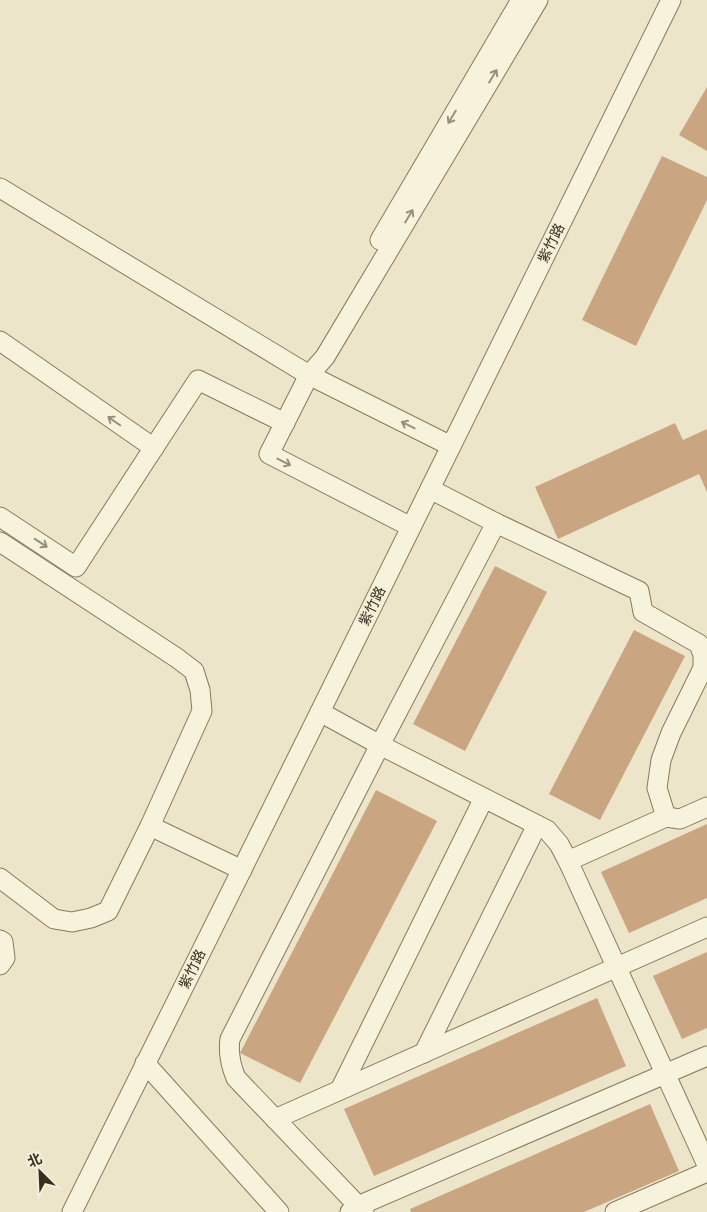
<svg xmlns="http://www.w3.org/2000/svg" width="707" height="1212" viewBox="0 0 707 1212" font-family="'PT Serif','Noto Sans SC',serif">
  <style>
    .building { fill: #c9a681 }
    .lines { fill: none; stroke-linecap: round; stroke-linejoin: round }
    .minor-casing { stroke: #88795e; stroke-width: 21 }
    .minor { stroke: #f7f2dc; stroke-width: 19 }
    .oneway { stroke: #98907e }
    .labels { text-anchor: middle; stroke-width: 4; stroke-linejoin: round; paint-order: stroke }
    .street-label { font-size: 14px; fill: #392f21; stroke: #f4efd8 }
  </style>
  <rect width="100%" height="100%" fill="#ede5c9"/>
  <g class="building">
    <polygon points="707,87 707,151 679,135"/>
    <polygon points="662,156 707,177 707,200 636,346 582,320"/>
    <polygon points="675,423 683,440 707,429 707,492 699,474 558,539 535,487"/>
    <polygon points="495,566 547,592 465,751 413,724"/>
    <polygon points="634,630 685,656 600,820 549,794"/>
    <polygon points="376,790 437,821 300,1083 240,1053"/>
    <polygon points="707,824 707,898 629,933 601,872"/>
    <polygon points="707,952 707,1028 682,1039 653,976"/>
    <polygon points="597,998 626,1066 374,1176 344,1109"/>
    <polygon points="650,1104 679,1171 584,1212 411,1212 410,1209"/>
  </g>
  <g class="lines">
    <g class="minor-casing">
      <g id="minor">
        <polyline points="0,188 309,375"/>
        <polyline points="380,240 521,0"/>
        <polyline points="0,341 154,448"/>
        <polyline points="309,375 325,357 538,0"/>
        <polyline points="0,517 76,567 198,380 285,423"/>
        <polyline points="496,523 639,591 643,612 699,644 703,655 703,668 671,733 661,760 657,788 666,817 568,861"/>
        <polyline points="411,527 269,454 309,375 451,446"/>
        <polyline points="0,542 177,658 194,671 200,690 202,711 150,826 108,911 91,918 72,922 54,919 0,878"/>
        <polyline points="320,712 380,745 547,830 559,844 568,861 707,1165"/>
        <polyline points="666,817 680,819 707,807"/>
        <polyline points="150,826 242,870"/>
        <polyline points="0,940 3,942 5,958 0,965"/>
        <polyline points="424,1053 537,825"/>
        <polyline points="145,1063 279,1212"/>
        <polyline points="340,1090 484,798"/>
        <polyline points="275,1119 707,927"/>
        <polyline points="72,1212 320,712 671,0"/>
        <polyline points="350,1212 358,1206 707,1056"/>
        <path d="M364 1212 236 1078C230 1064 228 1053 230 1039L380 745 496 523 430 489"/>
        <polyline points="615,1212 707,1172"/>
      </g>
    </g>
    <use href="#minor" class="minor"/>
  </g>
  <defs><path id="oneway-shaft" d="M-6 0H5M1.5-3L5.5 0L1.5 3" fill="none" stroke-width="1.6" stroke-linecap="round" stroke-linejoin="round" transform="scale(1.25)"/></defs>
  <g class="oneway">
    <use href="#oneway-shaft" transform="translate(493 76) rotate(-59)"/>
    <use href="#oneway-shaft" transform="translate(452 117) rotate(121)"/>
    <use href="#oneway-shaft" transform="translate(409 216) rotate(-59)"/>
    <use href="#oneway-shaft" transform="translate(114 421) rotate(-145)"/>
    <use href="#oneway-shaft" transform="translate(408 425) rotate(-153)"/>
    <use href="#oneway-shaft" transform="translate(284 462) rotate(27)"/>
    <use href="#oneway-shaft" transform="translate(41 543) rotate(33)"/>
  </g>
  <g class="labels">
    <g class="street-label">
      <text transform="translate(551 243) rotate(-64)" y="5">紫竹路</text>
      <text transform="translate(372 606) rotate(-64)" y="5">紫竹路</text>
      <text transform="translate(192 969) rotate(-64)" y="5">紫竹路</text>
    </g>
  </g>
  <g transform="translate(40 1172) rotate(336)" stroke="#f4efd8" stroke-width="4" paint-order="stroke">
  <path d="M0-4L9 19L0 12L-9 19Z" fill="#392f21"/>
  <text y="-8" font-size="14" font-weight="bold" text-anchor="middle" fill="#392f21">北</text>
  </g>
</svg>
